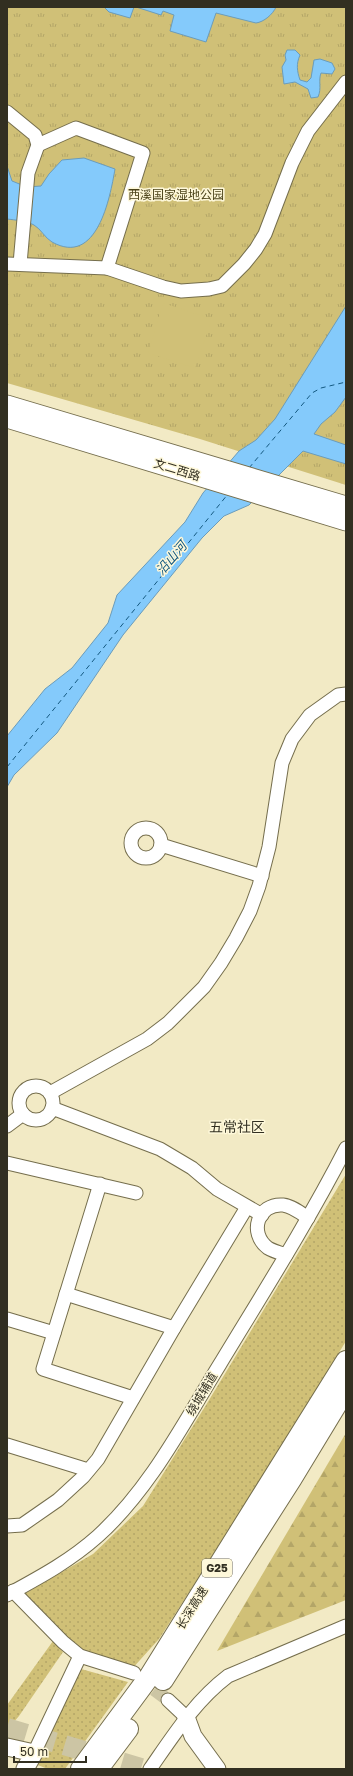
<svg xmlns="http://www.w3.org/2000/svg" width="353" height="1776" viewBox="0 0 353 1776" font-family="'Golos Text','Noto Sans SC',sans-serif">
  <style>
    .grass { fill: url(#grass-dots) }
    .forest { fill: url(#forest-firs) }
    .park { fill: url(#park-tufts) }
    .pitch { fill: #d0c077 }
    .water { fill: #84cafb; stroke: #6b9cba }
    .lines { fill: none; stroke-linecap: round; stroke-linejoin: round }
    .ferry { stroke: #145981; stroke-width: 1; stroke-dasharray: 5 4; stroke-linecap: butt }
    .minor-tunnel { stroke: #ccc5a4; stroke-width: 13; stroke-dasharray: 13 6; stroke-linecap: butt }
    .highway-tunnel { stroke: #ccc5a4; stroke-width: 20; stroke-dasharray: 20 10; stroke-linecap: butt }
    .minor-casing { stroke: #756e4d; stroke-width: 15 }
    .major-casing { stroke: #756e4d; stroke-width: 19 }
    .highway-casing { stroke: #756e4d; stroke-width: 22 }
    .minor { stroke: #fff; stroke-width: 13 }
    .major { stroke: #fff; stroke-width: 17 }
    .highway { stroke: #fff; stroke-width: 20 }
    .labels { text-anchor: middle; stroke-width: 3; stroke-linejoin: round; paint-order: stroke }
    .shield { fill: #fef8da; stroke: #6f6b58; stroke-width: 1 }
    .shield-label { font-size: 11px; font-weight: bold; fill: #322f21 }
    .park-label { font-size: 12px; fill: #4c4319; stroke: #fef8da }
    .street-label { font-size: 12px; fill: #322f21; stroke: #fef8da }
    .water-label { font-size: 13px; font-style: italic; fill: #145981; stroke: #fef8da }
    .quarter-label { font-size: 14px; fill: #322f21; stroke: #fef8da }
  </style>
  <defs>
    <pattern id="grass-dots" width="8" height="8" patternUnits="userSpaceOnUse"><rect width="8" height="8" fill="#d0c077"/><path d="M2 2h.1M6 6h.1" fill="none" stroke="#b3a567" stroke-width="1.8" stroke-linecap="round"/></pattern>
    <pattern id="forest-firs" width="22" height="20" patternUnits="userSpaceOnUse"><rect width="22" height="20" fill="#d0c077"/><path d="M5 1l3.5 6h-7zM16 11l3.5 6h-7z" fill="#b3a567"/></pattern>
    <pattern id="park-tufts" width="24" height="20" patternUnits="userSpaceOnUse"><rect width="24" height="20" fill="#d0c077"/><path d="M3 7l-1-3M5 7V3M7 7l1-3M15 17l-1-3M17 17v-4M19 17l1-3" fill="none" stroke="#b3a567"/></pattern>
  </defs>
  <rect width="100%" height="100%" fill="#f2eac5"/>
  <g class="grass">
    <polygon points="346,1174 346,1341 275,1459 159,1639 131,1670 82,1652 24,1594 93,1554 143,1506 206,1405"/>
    <polygon points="53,1641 63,1652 19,1716 7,1730 7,1705"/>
    <polygon points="81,1669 128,1682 65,1769 48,1769 35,1764"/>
  </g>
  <polygon class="forest" points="346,1433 346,1600 217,1651"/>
  <polygon class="park" points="7,7 346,7 346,485 200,439 7,383"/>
  <polygon class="pitch" points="163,303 212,319 195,368 148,353"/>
  <g class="water">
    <polygon points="104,7 134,7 130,18 109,12"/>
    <path d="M136 7H276C273 14 264 22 256 23L216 13 206 42 170 31 174 15 163 11 161 15Z"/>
    <path d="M287 50H295L300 55C296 64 297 71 300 80L307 82 311 78 314 60 320 59 332 63 335 69 332 74 321 73C318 81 322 88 318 97L311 98 308 89 295 82 284 84 282 67 286 60 285 55Z"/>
    <path d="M84 158 115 169C110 198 97 267 52 242 45 238 41 229 34 225 27 221 15 220 7 219V166L12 181 27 187 41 186 49 174 62 160Z"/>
    <polygon points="346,306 346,397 335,412 321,424 314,434 346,445 346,464 303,451 249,505 224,516 202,538 123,635 57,733 14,775 7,787 7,736 45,689 72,668 108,623 117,595 185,522 203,493 239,451 256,440 275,419"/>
  </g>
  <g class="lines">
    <g class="ferry">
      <polyline points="249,468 312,393 321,388 346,382"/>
      <polyline points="7,767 228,494"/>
    </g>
    <polyline class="minor-tunnel" points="139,1678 168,1700"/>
    <polyline class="highway-tunnel" points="7,1728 144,1769"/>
    <g class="minor-casing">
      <g id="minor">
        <polyline points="7,112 35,135 38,145 28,173 20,264"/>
        <polyline points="38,145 76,128 143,153 107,268"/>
        <polyline points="7,264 107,268 163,287 181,291 209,289 222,286 244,264 256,249 265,234 292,163 308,131 346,82"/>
        <circle cx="146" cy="843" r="15"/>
        <polyline points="161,845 262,876"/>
        <circle cx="36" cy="1103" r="17"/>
        <polyline points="50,1093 147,1039 168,1023 204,987 221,963 236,938 250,911 259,886 269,847 282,763 292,739 310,715 338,695 346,694"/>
        <polyline points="52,1108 160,1149 192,1168 217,1189 262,1215"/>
        <polyline points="7,1126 23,1114"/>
        <polyline points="7,1163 136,1193"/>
        <polyline points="100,1184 43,1369 133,1398"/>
        <path d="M286 1255C280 1253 273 1251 268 1248 248 1233 258 1203 283 1205 292 1206 301 1213 308 1218"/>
        <polyline points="66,1294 174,1328"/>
        <polyline points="7,1319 54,1333"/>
        <polyline points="7,1445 88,1470"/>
        <polyline points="7,1526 22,1525 58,1500 83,1477 98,1459 174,1328 247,1207"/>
        <polyline points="13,1591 63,1642 80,1656 134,1673"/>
        <path d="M7 1595C40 1577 70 1561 98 1536 150 1489 183 1424 220 1364 263 1293 308 1222 346 1148"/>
        <polyline points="168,1700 186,1717"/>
        <polyline points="34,1753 80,1656"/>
        <path d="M150 1769C173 1736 195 1701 228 1676L346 1626"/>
      </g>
    </g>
    <g class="major-casing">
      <g id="major">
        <polyline points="7,404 346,505"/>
        <polyline points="7,419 346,522"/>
        <polyline points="186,1717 193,1736 217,1769"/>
        <polyline points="7,1747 34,1753 25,1769"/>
      </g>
    </g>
    <g class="highway-casing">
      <g id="highway">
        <polyline points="163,1680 292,1478 346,1389"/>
        <polyline points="81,1769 149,1677 346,1361"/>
        <polyline points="98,1769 128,1729"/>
      </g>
    </g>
    <use href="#minor" class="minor"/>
    <use href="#major" class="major"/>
    <use href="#highway" class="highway"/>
  </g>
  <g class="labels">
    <rect class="shield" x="202" y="1559" width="30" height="18" rx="3"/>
    <g class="shield-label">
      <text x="217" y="1572">G25</text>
    </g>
    <g class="park-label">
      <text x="176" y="199">西溪国家湿地公园</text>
    </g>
    <g class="street-label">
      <text transform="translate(177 470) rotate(17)" y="4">文二西路</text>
      <text transform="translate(202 1394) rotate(-59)" y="4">绕城辅道</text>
      <text transform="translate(192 1608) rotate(-58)" y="4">长深高速</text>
    </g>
    <g class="water-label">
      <text transform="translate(171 558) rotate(-49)" y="5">沿山河</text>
    </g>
    <g class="quarter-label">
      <text x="237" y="1132">五常社区</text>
    </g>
  </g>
  <rect width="353" height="1776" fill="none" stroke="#322f21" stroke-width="16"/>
  <path d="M14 1756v6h72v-6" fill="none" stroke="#322f21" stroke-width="2"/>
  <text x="20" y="1756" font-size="12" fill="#322f21" stroke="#fef8da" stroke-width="3" paint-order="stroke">50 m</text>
</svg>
